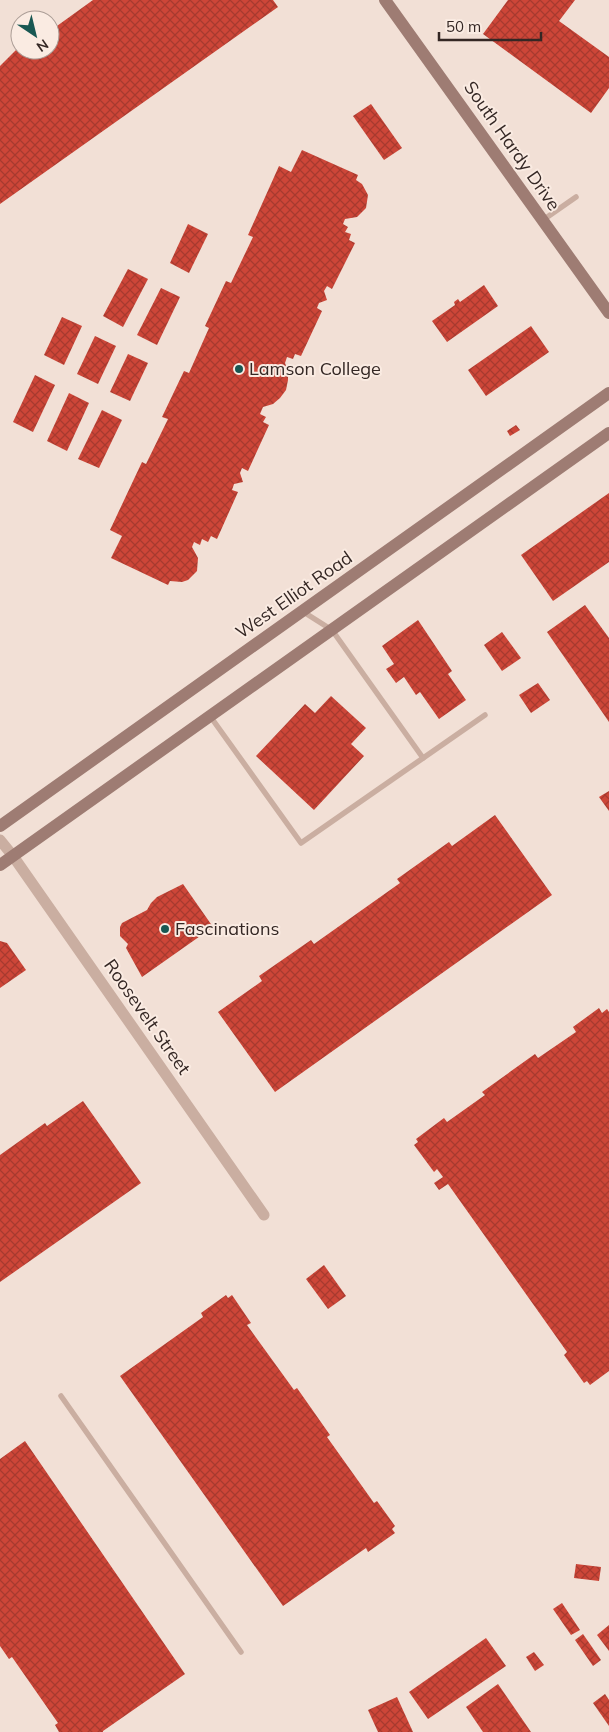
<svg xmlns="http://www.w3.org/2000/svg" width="609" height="1732" viewBox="0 0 609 1732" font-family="Mulish,sans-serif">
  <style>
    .building { fill: url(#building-cross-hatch) }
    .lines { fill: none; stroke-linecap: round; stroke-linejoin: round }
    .lane { stroke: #caaea1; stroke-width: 5.5 }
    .street { stroke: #caaea1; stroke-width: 11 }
    .secondary { stroke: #9e7c73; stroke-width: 12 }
    .poi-dot { fill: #185752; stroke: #faebe2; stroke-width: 2 }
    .labels { text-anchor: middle; stroke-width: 4; stroke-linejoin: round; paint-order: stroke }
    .street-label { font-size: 18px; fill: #342724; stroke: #faebe2 }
    .poi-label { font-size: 18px; fill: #342724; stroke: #faebe2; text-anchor: start }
  </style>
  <defs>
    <pattern id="building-cross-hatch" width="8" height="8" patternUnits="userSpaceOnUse" patternTransform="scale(1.25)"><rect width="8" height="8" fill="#cd4638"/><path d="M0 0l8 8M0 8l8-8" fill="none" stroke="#a73a2f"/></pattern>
  </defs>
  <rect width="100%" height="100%" fill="#f2e0d6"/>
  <g class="building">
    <polygon points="93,0 273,0 278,7 0,204 0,66 20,46 20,50 50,50 50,31"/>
    <polygon points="508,0 575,0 559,21 609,57 609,88 591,113 483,34"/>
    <polygon points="371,104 402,148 384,160 353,116"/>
    <polygon points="302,150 358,175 356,180 362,184 368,195 366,208 357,217 345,219 343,224 348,227 345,232 351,234 349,240 355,243 332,289 327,286 324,291 327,300 319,303 317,308 322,311 301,356 295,354 293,359 287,357 285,363 288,371 288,380 286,390 280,398 273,404 263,407 260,414 266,417 263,422 269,425 248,471 242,468 240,473 243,482 234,484 232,490 238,492 217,539 211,536 208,542 202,539 200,545 194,542 192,547 198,558 197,571 188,580 182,582 170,581 168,585 111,558 122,536 110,530 142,462 146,464 168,419 162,417 184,371 189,373 209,328 205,326 226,281 231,283 253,237 248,235 279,166 291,172"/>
    <polygon points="188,224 208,234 189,273 170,263"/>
    <polygon points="128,269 148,279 123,327 103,316"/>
    <polygon points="484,285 498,306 447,342 432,321 455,305 454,302 458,299 460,302"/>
    <polygon points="161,288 180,297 157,345 137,335"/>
    <polygon points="62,317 82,326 64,365 44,355"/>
    <polygon points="531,326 549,352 486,396 468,370"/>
    <polygon points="95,336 116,346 98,384 77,374"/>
    <polygon points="128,354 148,363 130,401 110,392"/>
    <polygon points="35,375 55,385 33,432 13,422"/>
    <polygon points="69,393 89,403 67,451 47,441"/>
    <polygon points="102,410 122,420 99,468 78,459"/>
    <polygon points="516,425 520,430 510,436 507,431"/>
    <polygon points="609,493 609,562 553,601 521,555"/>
    <polygon points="585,605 609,638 609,722 547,632"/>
    <polygon points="418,620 452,671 448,674 466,700 439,719 420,692 416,695 404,677 396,683 386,669 394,664 382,646"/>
    <polygon points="502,632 521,658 502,671 484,645"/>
    <polygon points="538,683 550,700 531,713 519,695"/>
    <polygon points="331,696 366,728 351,744 364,756 314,810 256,756 305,704 315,713"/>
    <polygon points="609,791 609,811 599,797"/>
    <polygon points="495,815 552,895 275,1092 218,1012 262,981 259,976 311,940 314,944 400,883 397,879 449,842 452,846"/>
    <polygon points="183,884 213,927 142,977 126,948 128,944 120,936 120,927 122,923 147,910 151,903 157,897"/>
    <polygon points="0,941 7,943 26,970 0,988"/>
    <polygon points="599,1008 602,1013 607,1009 609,1012 609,1371 590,1385 587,1381 584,1383 564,1355 567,1352 448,1184 439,1190 434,1183 443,1177 437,1169 434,1172 414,1145 418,1142 416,1139 444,1118 447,1122 485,1095 482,1092 535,1054 538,1058 576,1032 573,1027"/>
    <polygon points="83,1101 141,1183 0,1282 0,1155 45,1123 47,1126"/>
    <polygon points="324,1265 346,1296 328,1309 306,1279"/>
    <polygon points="226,1295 228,1298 232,1295 251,1323 247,1325 294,1390 297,1388 330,1435 327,1437 374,1503 377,1501 395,1526 392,1529 395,1533 368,1552 366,1548 283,1606 120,1376 203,1317 201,1313"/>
    <polygon points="25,1441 185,1674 103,1731 103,1732 59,1732 55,1725 58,1723 12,1657 9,1659 0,1646 0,1459"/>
    <polygon points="576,1564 601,1567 599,1581 574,1578"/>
    <polygon points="562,1603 580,1630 571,1635 553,1609"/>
    <polygon points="609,1625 609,1651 597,1635"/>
    <polygon points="583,1634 601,1660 593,1666 575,1640"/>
    <polygon points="486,1638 506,1666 428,1719 409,1692"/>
    <polygon points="534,1652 544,1665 535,1671 526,1657"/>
    <polygon points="498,1684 531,1732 483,1732 466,1707"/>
    <polygon points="605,1694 609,1700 609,1726 593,1703"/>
    <polygon points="397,1697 413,1732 378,1732 368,1710"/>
  </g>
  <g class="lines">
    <g class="lane">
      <polyline points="543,220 576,197"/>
      <polyline points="302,611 332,630 423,758"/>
      <polyline points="210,716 301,843 485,715"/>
      <polyline points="61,1396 241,1652"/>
    </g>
    <polyline class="street" points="0,840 13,856 264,1215"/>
    <g class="secondary">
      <polyline points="385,0 609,313"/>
      <polyline points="0,826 609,393"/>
      <polyline points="0,865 609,433"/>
    </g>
  </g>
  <g class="poi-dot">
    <circle cx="239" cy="369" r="5"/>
    <circle cx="165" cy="929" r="5"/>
  </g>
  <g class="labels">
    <g class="street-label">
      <text transform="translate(512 146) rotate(55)" y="6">South Hardy Drive</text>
      <text transform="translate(294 595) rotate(-35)" y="6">West Elliot Road</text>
      <text transform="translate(147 1017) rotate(55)" y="6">Roosevelt Street</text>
    </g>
    <g class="poi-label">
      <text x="249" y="375">Lamson College</text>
      <text x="175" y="935">Fascinations</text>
    </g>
  </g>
  <g transform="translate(35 35) rotate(145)"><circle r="24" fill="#faebe2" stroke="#ab9d96"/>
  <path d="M0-4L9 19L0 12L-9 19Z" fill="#185752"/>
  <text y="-8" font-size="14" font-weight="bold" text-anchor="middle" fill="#342724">N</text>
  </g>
  <path d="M439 32v8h102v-8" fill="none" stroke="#342724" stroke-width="2.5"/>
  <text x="446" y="32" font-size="15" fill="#342724" stroke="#faebe2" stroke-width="4" paint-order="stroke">50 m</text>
</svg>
